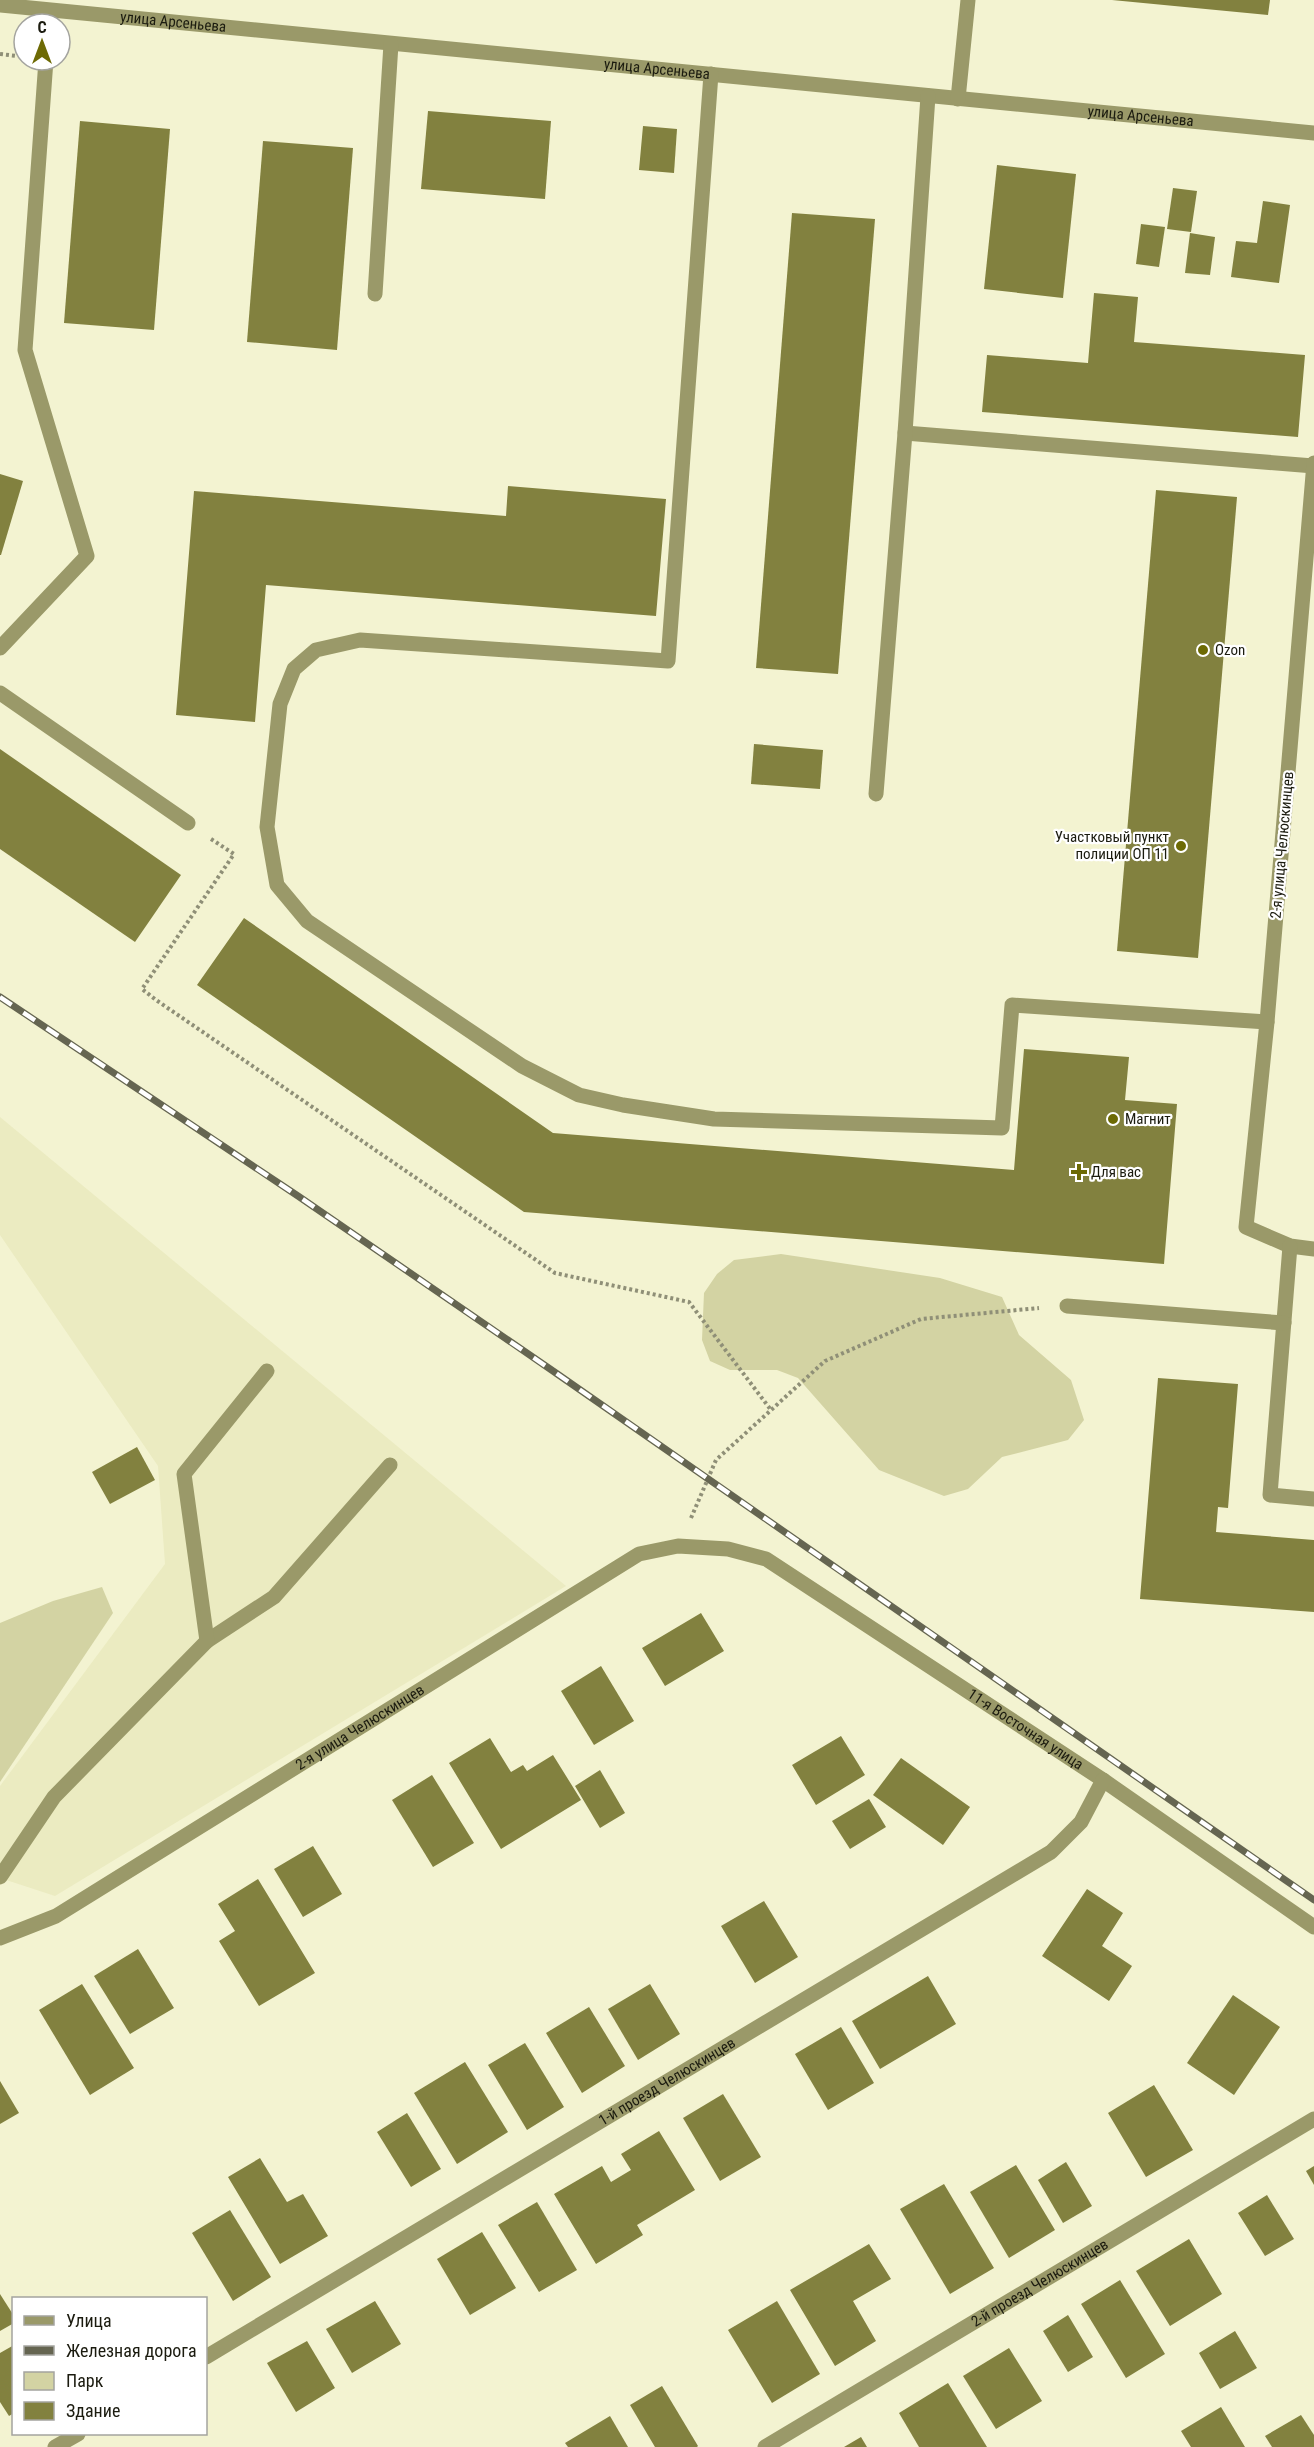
<svg xmlns="http://www.w3.org/2000/svg" width="1314" height="2447" viewBox="0 0 1314 2447" font-family="'Roboto Condensed',sans-serif">
  <style>
    .built { fill: #ebebc1 }
    .green { fill: #d3d3a3 }
    .building { fill: #82813f }
    .lines { fill: none; stroke-linecap: round; stroke-linejoin: round }
    .path { stroke: #8f8f77; stroke-width: 4; stroke-dasharray: 3 3; stroke-linecap: butt }
    .minor { stroke: #9a9969; stroke-width: 15 }
    .rail-casing { stroke: #656551; stroke-width: 7 }
    .rail { stroke: #fff; stroke-width: 4.5; stroke-dasharray: 14; stroke-linecap: butt }
    .poi-dot { fill: #6d6a04; stroke: #fff; stroke-width: 2 }
    .labels { text-anchor: middle; stroke-width: 4.5; stroke-linejoin: round; paint-order: stroke }
    .street-label { font-size: 15px; fill: #1b1b0f; stroke: #fff }
    .poi-label { font-size: 15px; fill: #1b1b0f; stroke: #fff; text-anchor: start }
  </style>
  <rect width="100%" height="100%" fill="#f3f3d1"/>
  <polygon class="built" points="0,1117 566,1586 55,1896 0,1878 0,1786 165,1564 158,1466 0,1235"/>
  <g class="green">
    <polygon points="781,1254 940,1278 1002,1297 1019,1335 1071,1380 1084,1420 1068,1440 1002,1457 968,1489 944,1496 879,1470 798,1378 777,1370 730,1370 710,1361 702,1340 704,1293 717,1274 734,1260"/>
    <polygon points="102,1587 113,1613 0,1782 0,1623 53,1601"/>
  </g>
  <g class="building">
    <polygon points="1112,0 1270,0 1268,15"/>
    <polygon points="428,111 551,121 545,199 421,189"/>
    <polygon points="80,121 170,129 154,330 64,323"/>
    <polygon points="643,126 677,129 674,173 639,170"/>
    <polygon points="263,141 353,148 337,350 247,342"/>
    <polygon points="997,165 1076,174 1063,298 984,289"/>
    <polygon points="1173,188 1197,191 1191,232 1167,229"/>
    <polygon points="1263,201 1290,205 1279,283 1231,277 1236,241 1257,243"/>
    <polygon points="792,213 875,219 838,674 756,668"/>
    <polygon points="1141,224 1165,227 1159,267 1136,264"/>
    <polygon points="1190,233 1215,237 1210,275 1185,273"/>
    <polygon points="1094,293 1138,297 1134,342 1305,355 1298,437 982,412 987,355 1088,363"/>
    <polygon points="0,474 23,481 1,555 0,555"/>
    <polygon points="508,486 666,499 656,616 266,585 255,722 176,715 194,491 506,516"/>
    <polygon points="1156,490 1237,497 1198,958 1117,951"/>
    <polygon points="754,744 823,750 820,789 751,784"/>
    <polygon points="0,749 181,875 135,942 0,849"/>
    <polygon points="244,918 553,1133 1014,1170 1024,1049 1129,1057 1125,1100 1177,1104 1164,1264 524,1212 197,985"/>
    <polygon points="1158,1378 1238,1384 1228,1508 1218,1507 1216,1532 1314,1540 1314,1612 1140,1599"/>
    <polygon points="137,1447 155,1480 110,1504 92,1472"/>
    <polygon points="701,1613 724,1651 665,1686 642,1648"/>
    <polygon points="601,1666 634,1721 594,1745 561,1691"/>
    <polygon points="841,1736 865,1775 816,1805 792,1765"/>
    <polygon points="490,1738 511,1772 523,1765 527,1771 553,1755 581,1800 501,1849 449,1763"/>
    <polygon points="901,1758 970,1807 943,1845 873,1795"/>
    <polygon points="600,1770 625,1813 600,1828 575,1786"/>
    <polygon points="432,1775 474,1843 433,1867 392,1800"/>
    <polygon points="869,1799 886,1827 850,1849 832,1821"/>
    <polygon points="313,1846 342,1894 303,1917 274,1869"/>
    <polygon points="258,1879 315,1973 259,2006 219,1941 235,1931 218,1904"/>
    <polygon points="1087,1889 1123,1913 1102,1946 1132,1966 1109,2001 1042,1956"/>
    <polygon points="764,1901 798,1957 755,1983 721,1926"/>
    <polygon points="138,1949 174,2008 130,2034 94,1976"/>
    <polygon points="928,1976 956,2024 880,2069 852,2021"/>
    <polygon points="82,1984 134,2068 90,2095 39,2010"/>
    <polygon points="650,1984 680,2034 638,2060 608,2009"/>
    <polygon points="1233,1995 1280,2027 1234,2095 1187,2063"/>
    <polygon points="589,2007 625,2066 582,2093 546,2033"/>
    <polygon points="841,2027 874,2083 828,2110 795,2054"/>
    <polygon points="525,2043 564,2107 527,2130 488,2065"/>
    <polygon points="465,2062 508,2132 457,2164 414,2093"/>
    <polygon points="0,2081 19,2113 0,2124"/>
    <polygon points="1154,2085 1193,2150 1146,2177 1108,2113"/>
    <polygon points="723,2094 761,2157 720,2181 683,2118"/>
    <polygon points="407,2113 441,2169 411,2187 377,2132"/>
    <polygon points="659,2131 695,2190 637,2225 643,2235 596,2264 554,2194 602,2166 611,2182 631,2170 621,2154"/>
    <polygon points="260,2158 287,2202 303,2194 328,2236 280,2264 228,2177"/>
    <polygon points="1066,2162 1092,2206 1063,2223 1038,2180"/>
    <polygon points="1016,2165 1055,2230 1009,2258 970,2192"/>
    <polygon points="1314,2166 1314,2185 1306,2171"/>
    <polygon points="944,2184 994,2268 950,2294 900,2209"/>
    <polygon points="1267,2195 1294,2239 1265,2256 1238,2213"/>
    <polygon points="537,2202 577,2270 539,2292 498,2225"/>
    <polygon points="230,2210 271,2277 233,2301 192,2233"/>
    <polygon points="482,2232 516,2288 470,2315 437,2259"/>
    <polygon points="1189,2239 1222,2294 1170,2326 1136,2271"/>
    <polygon points="869,2244 891,2279 853,2301 876,2341 835,2366 790,2290"/>
    <polygon points="1120,2280 1165,2354 1126,2378 1081,2304"/>
    <polygon points="0,2294 14,2316 14,2323 0,2331"/>
    <polygon points="375,2301 401,2344 352,2373 326,2329"/>
    <polygon points="777,2301 820,2374 772,2403 728,2330"/>
    <polygon points="1068,2315 1093,2357 1068,2372 1043,2331"/>
    <polygon points="1235,2331 1257,2368 1220,2389 1199,2353"/>
    <polygon points="307,2341 335,2388 296,2412 267,2363"/>
    <polygon points="14,2345 14,2413 9,2416 0,2402 0,2353"/>
    <polygon points="1009,2348 1042,2401 996,2429 963,2376"/>
    <polygon points="948,2383 987,2447 919,2447 899,2413"/>
    <polygon points="662,2386 698,2446 697,2447 655,2447 630,2405"/>
    <polygon points="1221,2407 1245,2447 1191,2447 1181,2431"/>
    <polygon points="1301,2415 1314,2435 1314,2447 1272,2447 1265,2436"/>
    <polygon points="610,2416 628,2447 568,2447 565,2443"/>
    <polygon points="861,2437 867,2447 844,2447"/>
  </g>
  <g class="lines">
    <g class="path">
      <polyline points="0,54 17,56"/>
      <polyline points="211,839 234,854 142,989 156,1000 555,1273 689,1302 771,1410"/>
      <polyline points="691,1518 716,1460 825,1361 921,1319 1039,1308"/>
    </g>
    <g class="minor">
      <path id="s1" d="M0 5 1314 133"/>
      <polyline points="711,74 668,661 360,640 316,650 294,669 280,704 267,827 277,885 307,921 522,1066 579,1095 623,1105 714,1119 1002,1128 1012,1005 1267,1022"/>
      <polyline points="958,99 968,0"/>
      <polyline points="375,294 391,44"/>
      <polyline points="905,433 1314,466"/>
      <polyline points="1314,463 1267,1022 1246,1227 1290,1246 1314,1249"/>
      <polyline points="0,648 87,556 25,350 46,60"/>
      <polyline points="0,693 188,823"/>
      <polyline points="876,794 905,433 928,96"/>
      <polyline points="1290,1246 1270,1495 1314,1499"/>
      <polyline points="1067,1306 1284,1323"/>
      <polyline points="207,1641 274,1597 390,1465"/>
      <polyline points="0,1877 54,1797 207,1641 184,1474 267,1371"/>
      <path id="s2" d="M0 1938 56 1916 639 1554 678 1546 728 1549 766 1559 1103 1780 1314 1927"/>
      <path id="s3" d="M206 2357 1051 1852 1081 1822 1103 1780"/>
      <polyline points="55,2447 78,2434"/>
      <path id="s4" d="M765 2447 1314 2119"/>
    </g>
    <g class="rail-casing">
      <polyline id="rail" points="0,997 298,1196 553,1371 1314,1900"/>
    </g>
    <use href="#rail" class="rail"/>
  </g>
  <g class="poi-dot">
    <circle cx="1203" cy="650" r="6"/>
    <circle cx="1181" cy="846" r="6"/>
    <circle cx="1113" cy="1119" r="6"/>
    <path d="M1076 1163h6v6h6v6h-6v6h-6v-6h-6v-6h6z"/>
  </g>
  <g class="labels">
    <g class="street-label">
      <text dy="5" stroke="none"><textPath href="#s1" startOffset="174">улица Арсеньева</textPath></text>
      <text dy="5" stroke="none"><textPath href="#s1" startOffset="660">улица Арсеньева</textPath></text>
      <text dy="5" stroke="none"><textPath href="#s1" startOffset="1146">улица Арсеньева</textPath></text>
      <text transform="translate(1282 845) rotate(-85)" y="5">2-я улица Челюскинцев</text>
      <text dy="5" stroke="none"><textPath href="#s2" startOffset="418">2-я улица Челюскинцев</textPath></text>
      <text dy="5" stroke="none"><textPath href="#s2" startOffset="1186">11-я Восточная улица</textPath></text>
      <text dy="5" stroke="none"><textPath href="#s3" startOffset="537">1-й проезд Челюскинцев</textPath></text>
      <text dy="5" stroke="none"><textPath href="#s4" startOffset="320">2-й проезд Челюскинцев</textPath></text>
    </g>
    <g class="poi-label">
      <text x="1215" y="655">Ozon</text>
      <text x="1169" y="842" text-anchor="end">Участковый пункт<tspan x="1169" dy="17">полиции ОП 11</tspan></text>
      <text x="1125" y="1124">Магнит</text>
      <text x="1091" y="1177">Для вас</text>
    </g>
  </g>
  <rect x="12" y="2297" width="195" height="138" fill="#ffffff" stroke="#a4a49f" stroke-width="1.5"/>
  <rect x="24" y="2316" width="30" height="9" fill="#9a9969" stroke="#a4a49f" stroke-width="1.5"/>
  <text x="66" y="2327" font-size="18" fill="#1b1b0f">Улица</text>
  <rect x="24" y="2346" width="30" height="9" fill="#656551" stroke="#a4a49f" stroke-width="1.5"/>
  <text x="66" y="2357" font-size="18" fill="#1b1b0f">Железная дорога</text>
  <rect x="24" y="2372" width="30" height="18" fill="#d3d3a3" stroke="#a4a49f" stroke-width="1.5"/>
  <text x="66" y="2387" font-size="18" fill="#1b1b0f">Парк</text>
  <rect x="24" y="2402" width="30" height="18" fill="#82813f" stroke="#a4a49f" stroke-width="1.5"/>
  <text x="66" y="2417" font-size="18" fill="#1b1b0f">Здание</text>
  <g transform="translate(42 42)"><circle r="28" fill="#ffffff" stroke="#a4a49f" stroke-width="1.5"/>
  <path d="M0-4.5L10 22L0 15L-10 22Z" fill="#6d6a04"/>
  <text y="-9" font-size="16" font-weight="bold" text-anchor="middle" fill="#1b1b0f">С</text>
  </g>
</svg>
